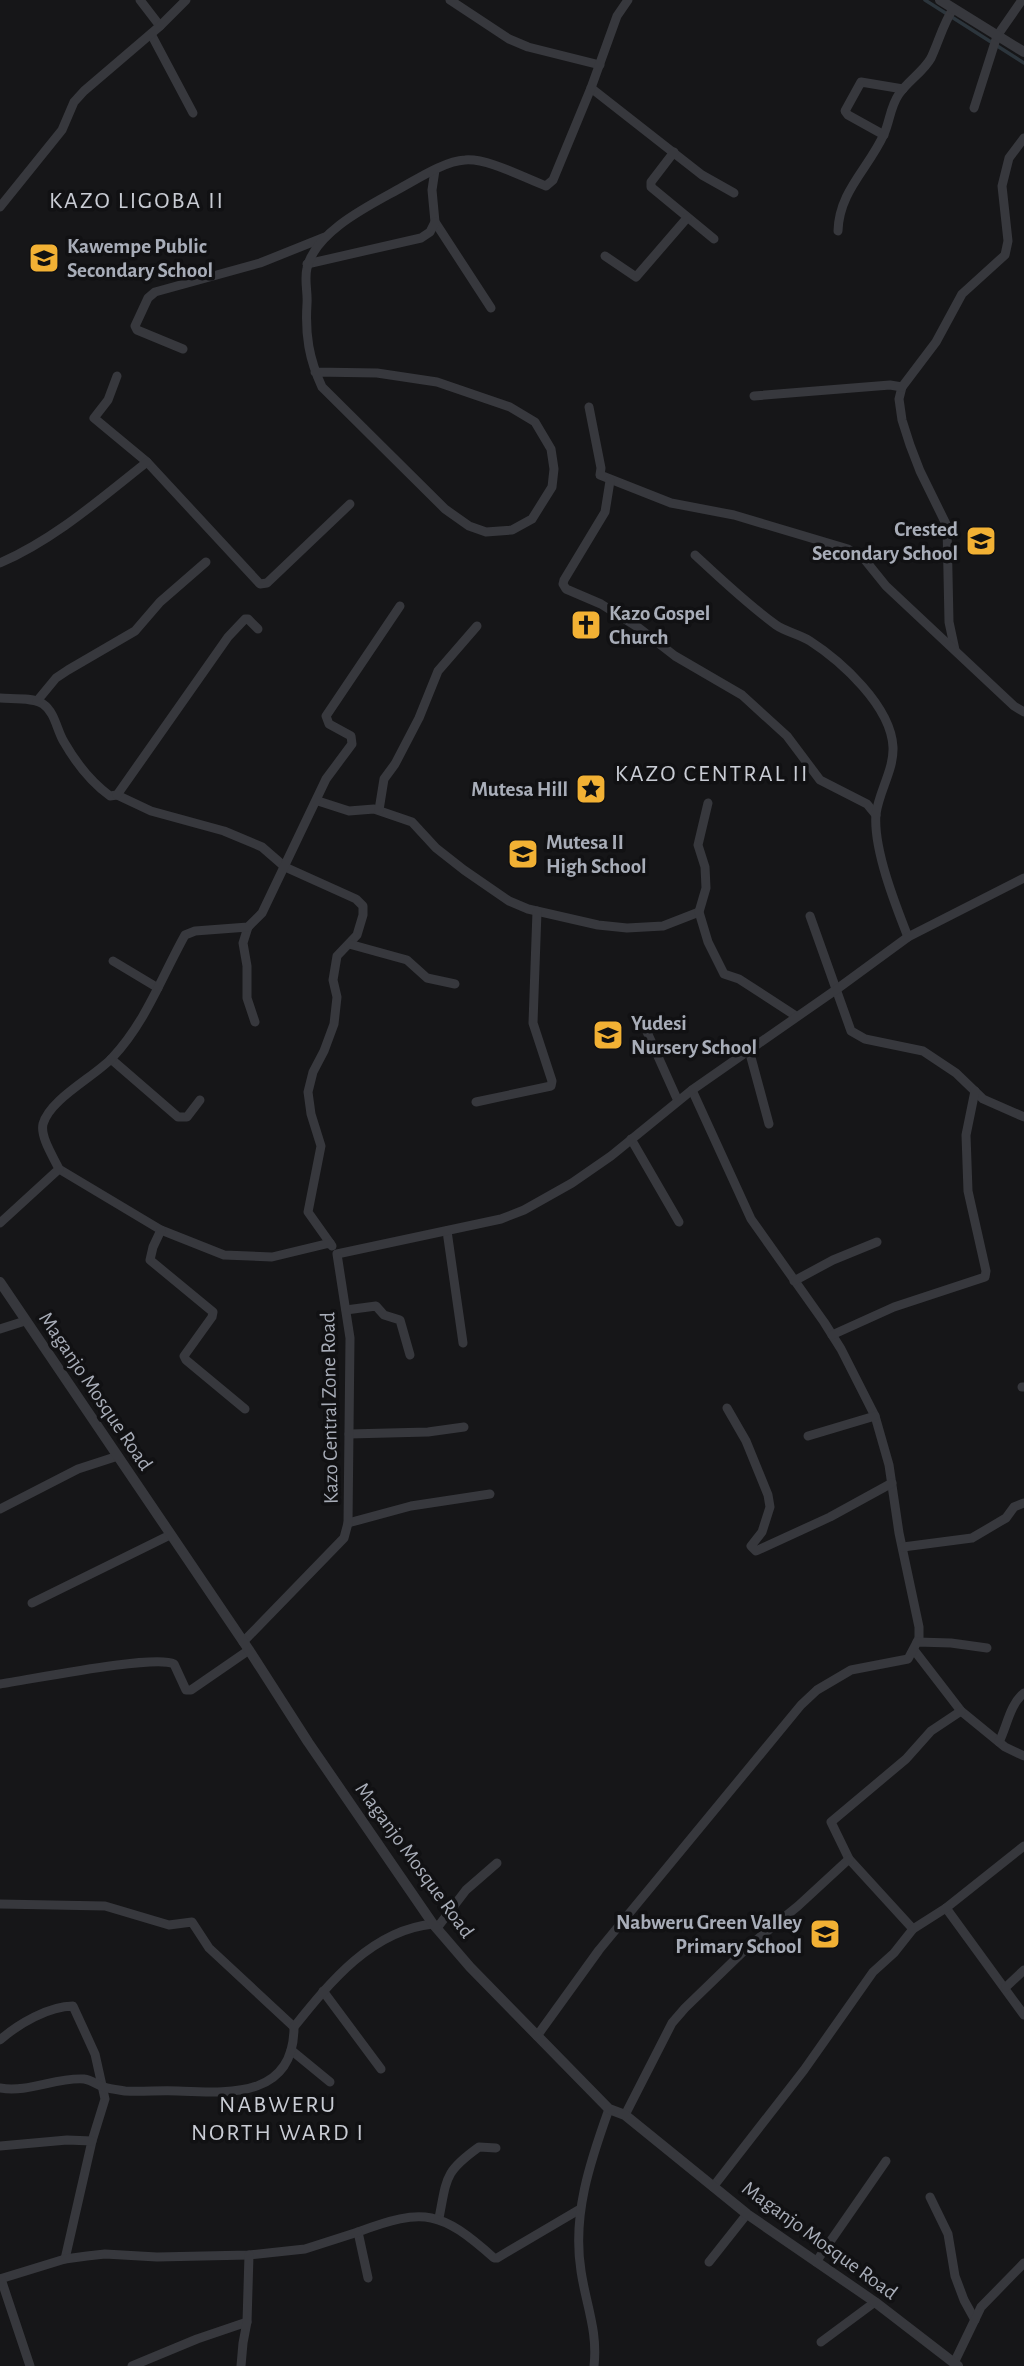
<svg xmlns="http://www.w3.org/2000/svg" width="1024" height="2366" viewBox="0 0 1024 2366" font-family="'Alegreya Sans',sans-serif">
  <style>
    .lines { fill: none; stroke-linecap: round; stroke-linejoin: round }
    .stream { stroke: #2c353c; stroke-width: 3.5 }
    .minor { stroke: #37383d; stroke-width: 9 }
    .tertiary { stroke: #37383d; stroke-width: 10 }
    .labels { text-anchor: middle; stroke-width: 7; stroke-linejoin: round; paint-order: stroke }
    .poi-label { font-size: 21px; font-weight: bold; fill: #a8adb8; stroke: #111113; text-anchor: start }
    .street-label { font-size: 21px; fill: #a8adb8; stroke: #111113 }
    .quarter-label { font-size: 24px; letter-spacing: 2px; fill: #c9ccd4; stroke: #111113 }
  </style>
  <rect width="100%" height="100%" fill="#161618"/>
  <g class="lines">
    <polyline class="stream" points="925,0 1024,63"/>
    <g class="minor">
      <polyline points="140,0 160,26"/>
      <polyline points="450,0 509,39 528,47 600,65"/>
      <polyline points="151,34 193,113"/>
      <polyline points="591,88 702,175 734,193"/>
      <polyline points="974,108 997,36 1022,0"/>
      <polyline points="884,135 848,115 845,111 861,82 903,89"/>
      <polyline points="674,152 651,182 651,187 714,239"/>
      <polyline points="435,170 432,190 435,222 491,308"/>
      <polyline points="0,207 62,130 74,102 84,91 160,26 186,0"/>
      <path d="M838 231C839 191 869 168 884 134 890 121 890 107 899 94 908 81 924 71 931 58 939 41 943 24 953 9"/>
      <polyline points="605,256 636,277 687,218"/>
      <polyline points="307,264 421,238 430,232 435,222"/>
      <polyline points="183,349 137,330 135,326 148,298 155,292 260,263 325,237"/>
      <path d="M315 372 377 373 437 382 510 407 535 422 551 449 554 469 552 487 532 519 512 530 486 532 469 526 445 509 322 387C309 359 305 335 307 304 308 292 304 280 307 268 315 232 368 206 397 190 416 180 444 161 465 160 488 158 524 178 546 186L553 180 591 88 617 16 628 0"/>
      <polyline points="117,376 108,400 94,418 147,462 260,584 267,583 350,504"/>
      <polyline points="902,387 899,399 902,420 910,445 920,471 947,526 949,622 955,650"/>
      <polyline points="754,396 890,385 902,387 936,342 962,294 1005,255 1008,241 1002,186 1009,158 1024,138"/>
      <polyline points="589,407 601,468 600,475 671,503 734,515 848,549 865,560 886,586 1014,706 1024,712"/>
      <polyline points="610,481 605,512 564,580 563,584 566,589 601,604 639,628 675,656 742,695 787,736 820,780 867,804 876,815"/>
      <path d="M695 555C721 579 747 604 776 625 786 632 799 634 810 641 841 661 891 706 893 747 894 770 879 791 876 814 873 848 895 904 908 937"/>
      <path d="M0 563C55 539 100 499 147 462"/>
      <path d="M0 698C12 699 33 697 43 704 55 712 57 731 64 742 76 763 91 782 110 796L117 795 151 811 224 831 262 847 285 867 356 899 363 906V915L357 935 337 956 333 980 337 997 334 1024 324 1051 313 1072 308 1092 311 1114 321 1146 308 1212 330 1243"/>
      <polyline points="37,701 56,678 68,670 135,631 160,602 206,562"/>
      <polyline points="117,795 228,637 245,619 248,619 258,629"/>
      <polyline points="318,801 349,811 374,809 412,822 436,848 464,870 509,901 528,909 598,925 627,928 663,926 699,912"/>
      <polyline points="708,803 698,845 705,867 706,888 699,912 708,942 724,974 739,979 796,1016"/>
      <polyline points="379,810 384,779 395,764 419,718 438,671 477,626"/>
      <polyline points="810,916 851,1031 865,1039 923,1051 956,1073 983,1099 1024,1117"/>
      <polyline points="248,927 243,943 247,966 247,998 255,1022"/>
      <polyline points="349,944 407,960 427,978 455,984"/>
      <polyline points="113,961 158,988"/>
      <polyline points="647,1032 678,1101"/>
      <polyline points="749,1050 769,1124"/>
      <polyline points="111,1059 178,1117 187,1117 200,1100"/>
      <polyline points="692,1090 751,1219 824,1322 841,1349 875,1416 889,1465 899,1533 919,1627 919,1638 917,1642"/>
      <polyline points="476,1102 551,1086 552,1081 533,1023 537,911"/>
      <polyline points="631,1139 679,1222"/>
      <polyline points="59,1169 161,1230 224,1255 272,1257 330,1243 332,1246"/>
      <path d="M0 1223 59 1169C54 1158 40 1137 43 1124 50 1099 94 1077 112 1058 146 1022 162 976 185 935L195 931 248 927 262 913 326 779 352 744 351 736 329 724 326 716 400 606"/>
      <polyline points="161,1230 153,1247 150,1260 213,1312 212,1317 184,1356 186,1360 245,1409"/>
      <polyline points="447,1231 463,1343"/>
      <polyline points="794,1281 833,1260 877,1242"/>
      <polyline points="346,1310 376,1306 384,1315 400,1320 410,1355"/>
      <polyline points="0,1329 25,1321"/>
      <polyline points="832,1335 894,1307 985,1277 986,1271 968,1191 966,1135 975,1091"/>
      <polyline points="1022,1387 1024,1387"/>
      <polyline points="727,1408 746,1441 768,1495 770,1507 762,1532 751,1546 756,1551 830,1517 892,1483"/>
      <polyline points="349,1434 428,1432 464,1427"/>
      <polyline points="808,1436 875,1416"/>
      <polyline points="0,1509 78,1469 118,1456"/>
      <polyline points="348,1523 411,1506 490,1494"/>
      <polyline points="903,1547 972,1538 1006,1518 1014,1507 1024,1503"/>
      <polyline points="32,1603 170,1535"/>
      <polyline points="243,1642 344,1538 348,1523 350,1338 337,1254 501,1219 524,1210 572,1183 611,1156 692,1090 837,989 908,937 1024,878"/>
      <polyline points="914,1650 961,1711 1005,1747 1024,1756"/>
      <path d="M0 1684C29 1680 155 1654 174 1664L186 1690H191L249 1650"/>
      <path d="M999 1742C1007 1726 1010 1704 1024 1693"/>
      <polyline points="0,1904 105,1906 169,1925 192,1922 209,1948 294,2027"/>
      <polyline points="946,1908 1024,2015"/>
      <polyline points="437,1928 466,1890 497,1863"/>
      <polyline points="913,1929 849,1859 831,1822 906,1759 931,1731 961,1711"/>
      <polyline points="1006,1987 1024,1970"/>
      <polyline points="323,1991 381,2069"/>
      <polyline points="537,2036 599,1950 801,1705 817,1690 851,1670 908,1659 917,1642 951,1643 987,1648"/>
      <path d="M0 2040C18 2024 49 2006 73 2006L95 2054 105 2099 92 2141 65 2259"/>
      <polyline points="291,2050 330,2082"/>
      <path d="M0 2088C29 2093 56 2077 84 2079 92 2080 97 2085 104 2087 110 2089 119 2090 125 2091 143 2092 161 2090 178 2091 230 2093 294 2098 294 2027 330 1982 372 1930 433 1924"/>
      <polyline points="625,2115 672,2023 685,2008 749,1946 798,1906 849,1859"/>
      <polyline points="0,2146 67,2140 92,2141"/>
      <polyline points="713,2187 804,2070 873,1972 894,1953 913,1929 946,1908 1024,1846"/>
      <polyline points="930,2197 948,2234 955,2276 964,2300 975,2320"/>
      <path d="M439 2218C447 2178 444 2172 479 2147L496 2148"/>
      <polyline points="709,2262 747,2214"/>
      <polyline points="816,2262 886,2161"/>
      <path d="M368 2278 358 2232C425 2207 441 2211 494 2258H497L580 2209"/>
      <polyline points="0,2279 65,2259 87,2256 105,2254 157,2257 249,2255 305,2249 358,2232"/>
      <polyline points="1,2279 30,2366"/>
      <polyline points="821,2342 875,2302"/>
      <polyline points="954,2363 981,2307 1024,2263"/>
      <polyline points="132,2366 197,2339 247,2322"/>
      <polyline points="241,2366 243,2343 247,2322 249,2255"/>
      <path d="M594 2366C598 2331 586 2305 581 2271 572 2215 590 2162 609 2109"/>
    </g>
    <g class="tertiary">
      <polyline points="940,0 1024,52"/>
      <polyline points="0,1282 249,1650 308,1742 433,1924 470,1967 609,2109 625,2115 747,2214 875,2302 958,2366"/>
    </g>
  </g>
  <defs>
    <g id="school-square" transform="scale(1.575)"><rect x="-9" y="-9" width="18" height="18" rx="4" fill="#f2b134" stroke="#111113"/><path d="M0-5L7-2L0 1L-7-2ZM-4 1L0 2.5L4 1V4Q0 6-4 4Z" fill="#111"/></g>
    <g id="church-square" transform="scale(1.575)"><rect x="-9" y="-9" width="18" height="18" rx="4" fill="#f2b134" stroke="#111113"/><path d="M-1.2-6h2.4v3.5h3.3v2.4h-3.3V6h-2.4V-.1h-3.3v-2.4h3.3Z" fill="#111"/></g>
    <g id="sight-square" transform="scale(1.575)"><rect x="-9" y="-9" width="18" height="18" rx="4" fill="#f2b134" stroke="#111113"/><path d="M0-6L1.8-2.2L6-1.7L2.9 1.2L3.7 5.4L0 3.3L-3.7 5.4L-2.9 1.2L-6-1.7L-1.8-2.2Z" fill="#111"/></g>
  </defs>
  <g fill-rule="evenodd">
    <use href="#school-square" x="44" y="258"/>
    <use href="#school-square" x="981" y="541"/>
    <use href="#church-square" x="586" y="625"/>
    <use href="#sight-square" x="591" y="789"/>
    <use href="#school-square" x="523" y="854"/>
    <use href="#school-square" x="608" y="1035"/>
    <use href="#school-square" x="825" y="1934"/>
  </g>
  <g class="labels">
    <g class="poi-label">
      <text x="67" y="253">Kawempe Public<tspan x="67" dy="24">Secondary School</tspan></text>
      <text x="958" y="536" text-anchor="end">Crested<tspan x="958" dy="24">Secondary School</tspan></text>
      <text x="609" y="620">Kazo Gospel<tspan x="609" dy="24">Church</tspan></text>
      <text x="568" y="796" text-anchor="end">Mutesa Hill</text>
      <text x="546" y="849">Mutesa II<tspan x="546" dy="24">High School</tspan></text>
      <text x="631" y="1030">Yudesi<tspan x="631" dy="24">Nursery School</tspan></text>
      <text x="802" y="1929" text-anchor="end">Nabweru Green Valley<tspan x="802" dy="24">Primary School</tspan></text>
    </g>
    <g class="street-label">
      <text transform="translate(96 1391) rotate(56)" y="7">Maganjo Mosque Road</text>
      <text transform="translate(329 1408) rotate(-91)" y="7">Kazo Central Zone Road</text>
      <text transform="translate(415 1860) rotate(54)" y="7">Maganjo Mosque Road</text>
      <text transform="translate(820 2240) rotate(36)" y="7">Maganjo Mosque Road</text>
    </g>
    <g class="quarter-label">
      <text x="137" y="208">KAZO LIGOBA II</text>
      <text x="712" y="781">KAZO CENTRAL II</text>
      <text x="278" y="2112">NABWERU<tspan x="278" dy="28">NORTH WARD I</tspan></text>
    </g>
  </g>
</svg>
